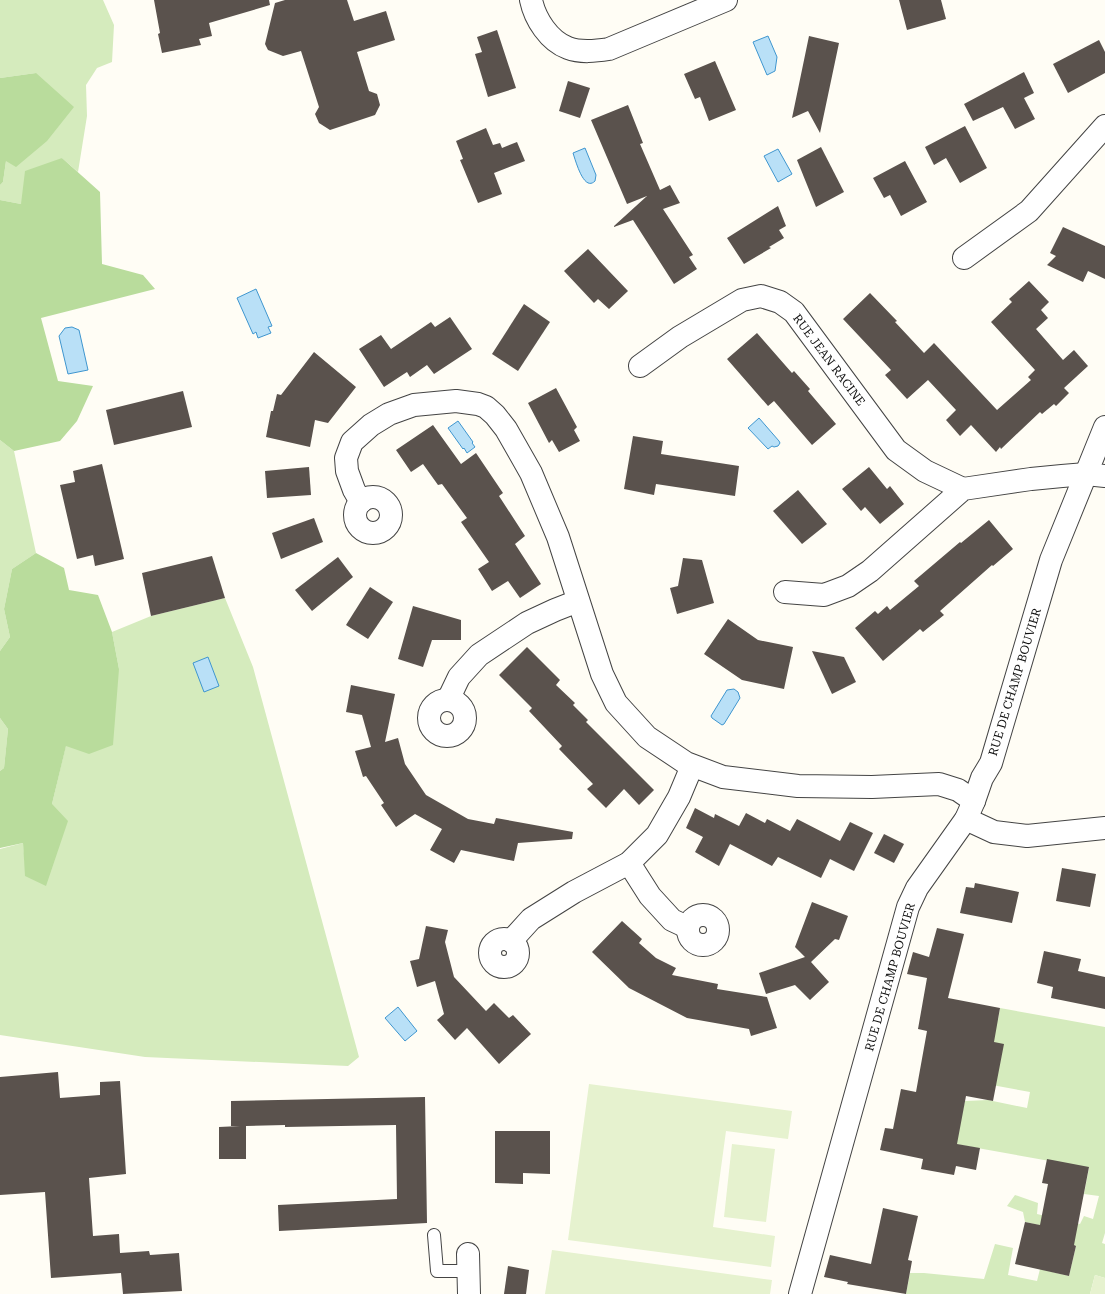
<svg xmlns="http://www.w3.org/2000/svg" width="1105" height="1294" viewBox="0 0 1105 1294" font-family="'Roboto Serif',serif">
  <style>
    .green { fill: #d5ebbd }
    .forest { fill: #b9dc9c }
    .pitch { fill: #e6f2cf }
    .water { fill: #b9e0f7; stroke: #3f96cf }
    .building { fill: #5a524d }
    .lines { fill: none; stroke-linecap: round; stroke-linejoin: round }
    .lane-casing { stroke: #444; stroke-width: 14 }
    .street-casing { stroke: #444; stroke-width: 24 }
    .lane { stroke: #fff; stroke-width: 12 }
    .street { stroke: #fff; stroke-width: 22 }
    .labels { text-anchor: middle; stroke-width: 4; stroke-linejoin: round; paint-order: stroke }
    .street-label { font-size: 12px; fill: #111; stroke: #fff }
  </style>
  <rect width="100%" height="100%" fill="#fffdf5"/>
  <g class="green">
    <polygon points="0,0 103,0 114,25 112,62 97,68 86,85 87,116 78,172 62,158 21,204 0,200 0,185 3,182 6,161 36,73 0,78"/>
    <polygon points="0,440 14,451 36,553 12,569 4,609 10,637 0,651"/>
    <polygon points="225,598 253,667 359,1057 348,1066 145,1057 0,1035 0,849 23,843 26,876 52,804 66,745 119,669 112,632 151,616"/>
    <polygon points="0,718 8,729 4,768 0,771"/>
    <polygon points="1000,1008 1105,1027 1105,1233 1102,1243 1105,1244 1105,1278 1095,1275 1090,1294 906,1294 910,1273 924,1273 984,1279 995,1244 1013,1248 1008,1275 1037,1281 1040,1269 1069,1276 1076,1246 1049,1239 1052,1228 1025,1222 1023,1212 1007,1206 1015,1195 1038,1203 1037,1214 1080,1224 1084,1216 1093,1219 1099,1196 1084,1194 1089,1168 955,1144 965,1101 988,1100 1027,1108 1030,1092 992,1085 976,1016 998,1020"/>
  </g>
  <g class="forest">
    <polygon points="36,73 74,107 47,141 16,167 6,161 3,182 0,185 0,78"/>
    <polygon points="62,158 100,192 102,264 143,275 155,289 41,318 58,381 93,386 77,421 60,441 14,451 0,440 0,200 21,204 25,171"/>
    <polygon points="36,553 64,568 69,590 98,595 112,632 119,669 113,745 89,754 66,746 52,804 68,821 46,886 25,876 23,843 0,848 0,771 4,768 8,729 0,718 0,651 10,637 4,609 12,569"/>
  </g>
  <g class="pitch">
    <polygon points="589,1084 792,1111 788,1139 726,1131 713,1227 775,1236 771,1267 568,1240"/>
    <polygon points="732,1144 775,1149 766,1222 724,1217"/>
    <polygon points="552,1250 772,1280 770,1294 545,1294"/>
    <polygon points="1095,1275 1105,1278 1105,1294 1090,1294"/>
  </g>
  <g class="water">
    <polygon points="768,36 777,57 775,71 767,75 753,42"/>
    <path d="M585 148 596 175 595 181C584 192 576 162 573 153Z"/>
    <polygon points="778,149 792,174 778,182 764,156"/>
    <polygon points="256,289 272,326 268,327 271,333 258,338 256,332 253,334 237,298"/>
    <polygon points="72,327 79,330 88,370 68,374 59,336 65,328"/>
    <polygon points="759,418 779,441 780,443 778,446 774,447 772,446 768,449 748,428"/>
    <polygon points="458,421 473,442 472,443 475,447 467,453 464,448 463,449 448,428"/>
    <polygon points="208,657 219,686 204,692 193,663"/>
    <polygon points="734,689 738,692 740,698 724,724 722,725 712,718 711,716 727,690"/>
    <polygon points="398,1007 417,1031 405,1041 385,1018"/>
  </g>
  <g class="building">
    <polygon points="154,0 269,0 270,5 209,23 212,36 199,39 201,45 162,53 158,34 160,33"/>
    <polygon points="285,0 347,0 354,21 386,11 395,40 357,52 369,91 377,94 380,105 375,115 330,130 319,123 315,114 319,107 301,51 283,56 268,50 265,44 275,3"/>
    <polygon points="899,0 941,0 946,19 907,30"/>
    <polygon points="497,30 516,88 488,97 475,54 482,52 477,37"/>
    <polygon points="809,36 839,43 820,133 808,111 792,118"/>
    <polygon points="1099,40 1105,52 1105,73 1068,93 1053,64"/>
    <polygon points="715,61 736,110 709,121 700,97 695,99 684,74"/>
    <polygon points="1024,72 1034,93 1024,98 1035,119 1015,129 1003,107 973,121 964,104"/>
    <polygon points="568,81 590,88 580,118 559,111"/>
    <polygon points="628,105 643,143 640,144 660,190 670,185 680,203 663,209 693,255 689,257 697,269 674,284 633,220 614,227 614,226 647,196 627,204 591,120"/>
    <polygon points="965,126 987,168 960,183 946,158 934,165 925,147"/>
    <polygon points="486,128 493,145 500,143 502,148 517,142 525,161 494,173 502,194 478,203 460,160 463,159 456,141"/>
    <polygon points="821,147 844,192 816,207 797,160"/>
    <polygon points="905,161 927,202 901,216 890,195 884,198 873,178"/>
    <polygon points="778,206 786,226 779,230 784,238 769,247 771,248 744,264 727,238"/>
    <polygon points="1063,227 1105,246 1105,279 1088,271 1083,282 1047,265 1056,256 1050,253"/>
    <polygon points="588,249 628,291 609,309 598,299 594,303 564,271"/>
    <polygon points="1029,281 1049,302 1041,310 1048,318 1036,329 1063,360 1074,350 1088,366 1064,388 1069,393 1056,406 1054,404 1042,414 1040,412 1001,449 1000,447 996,452 971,425 960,436 946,420 956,410 928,380 907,399 885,375 891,370 843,319 870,293 897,321 895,322 924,353 934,343 997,410 1031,380 1028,377 1035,370 991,322 1012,302 1009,299"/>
    <polygon points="524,304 550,322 518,371 492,354"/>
    <polygon points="450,317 472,349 434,374 427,365 410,377 407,372 384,387 359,349 381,335 391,349 431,322 435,327"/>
    <polygon points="757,333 792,373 794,371 810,389 808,391 836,424 812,445 774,401 768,406 727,359"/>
    <polygon points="314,352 356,387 328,423 315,420 310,447 266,437 271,411 273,411 277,394 281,395"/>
    <polygon points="556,388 577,427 574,430 580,441 559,452 552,440 549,443 528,403"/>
    <polygon points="183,391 192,427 114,445 106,410"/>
    <polygon points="433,425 461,464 476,453 503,493 499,496 525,536 515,544 541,584 520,598 508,581 492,591 478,569 489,562 461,522 467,518 442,484 438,485 423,464 411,472 396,450"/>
    <polygon points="633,436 663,441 661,454 739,466 735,496 656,484 654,495 624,489"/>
    <polygon points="102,464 124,559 95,566 93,555 77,559 60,485 75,482 73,471"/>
    <polygon points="309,467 311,495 267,498 265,471"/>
    <polygon points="869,467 887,489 890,486 904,504 880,524 865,507 861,511 842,489"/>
    <polygon points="798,490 827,524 802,544 773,511"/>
    <polygon points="314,518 323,542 281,559 272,533"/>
    <polygon points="989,520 1013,549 993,566 992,565 940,611 944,615 923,632 920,629 883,661 855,628 875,611 878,614 887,606 890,610 919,586 914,581 960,542 961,543"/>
    <polygon points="212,556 225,598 151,616 142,573"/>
    <polygon points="338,557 353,577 312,611 295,590"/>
    <polygon points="683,558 702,560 714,603 677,614 670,588 678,586"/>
    <polygon points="370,587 393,602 368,639 346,625"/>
    <polygon points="413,606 461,620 461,640 432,640 423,667 398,659"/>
    <polygon points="728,619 758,640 793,647 784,689 742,680 704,654"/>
    <polygon points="527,647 560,680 556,685 575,703 573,705 588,720 586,722 654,790 639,805 624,789 606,808 587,789 593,784 559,749 562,746 529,711 532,708 499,675"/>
    <polygon points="812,651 844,657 856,682 832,694"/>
    <polygon points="351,685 395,694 385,742 398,738 405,764 426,795 468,819 494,824 496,818 573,832 572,839 518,843 514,861 461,850 454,863 430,850 442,829 415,814 396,827 381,805 384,803 366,776 363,777 355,751 371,747 362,715 346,712"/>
    <polygon points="695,808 714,818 715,814 739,826 746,813 765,823 767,819 790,831 797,819 840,841 850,822 873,833 854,871 830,859 821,878 778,857 772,866 730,844 719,866 695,852 703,837 686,828"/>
    <polygon points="884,834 904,844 894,863 874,853"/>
    <polygon points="1062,868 1096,874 1090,907 1056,901"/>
    <polygon points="975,883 1019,892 1012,923 960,913 966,887 974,888"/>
    <polygon points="812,902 848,916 839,940 835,939 811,962 829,982 810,1000 795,985 766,994 759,973 805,957 795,947"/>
    <polygon points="622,921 642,939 639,943 656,958 676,968 672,975 718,984 717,989 767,997 777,1028 751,1036 749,1029 687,1018 629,988 592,952"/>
    <polygon points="426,926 448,930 445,942 454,977 486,1011 494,1003 509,1018 513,1015 531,1034 499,1064 467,1028 455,1040 437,1020 444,1014 435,981 417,987 410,961 419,959"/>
    <polygon points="937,928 964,934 948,998 1000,1008 994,1042 1004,1044 993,1101 966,1096 957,1144 980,1148 976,1170 956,1166 954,1175 921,1169 923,1159 880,1150 885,1128 893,1129 901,1089 916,1092 927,1031 918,1029 927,978 907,974 913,952 929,957"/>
    <polygon points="1044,951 1081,959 1078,971 1105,977 1105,1009 1051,998 1053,987 1037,983"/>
    <polygon points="58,1072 60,1098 100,1095 100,1082 120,1081 126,1174 89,1178 93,1236 119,1234 120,1253 149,1251 150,1255 179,1253 182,1291 123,1294 121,1273 51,1278 45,1192 0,1195 0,1077"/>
    <polygon points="425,1097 427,1223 279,1231 278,1205 397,1199 396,1125 285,1127 285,1125 246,1126 246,1159 219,1159 219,1127 240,1126 231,1126 231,1101"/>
    <polygon points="495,1131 550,1131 550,1174 523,1173 523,1184 495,1183"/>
    <polygon points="1047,1159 1089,1167 1074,1245 1076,1246 1069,1276 1015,1264 1025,1222 1040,1225 1048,1184 1042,1183"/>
    <polygon points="883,1208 918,1216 908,1260 912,1261 906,1294 847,1284 848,1282 824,1277 830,1255 871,1264"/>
    <polygon points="508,1266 529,1270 526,1294 504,1294"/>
  </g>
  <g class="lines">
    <g class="lane-casing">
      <polyline id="lane" points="434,1235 437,1271 469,1271"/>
    </g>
    <g class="street-casing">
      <g id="street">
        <path d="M531 0C535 19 549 41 568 48 581 53 596 51 609 49L726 0"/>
        <polyline points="964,258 1029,211 1105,126"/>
        <polyline points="640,366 680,337 742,300 761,296 780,302 794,312 896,450 925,471 963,489"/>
        <circle cx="373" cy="515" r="18"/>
        <polyline points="361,502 354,490 347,471 346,458 352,442 371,425 389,414 414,405 456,401 478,404 486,407 495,415 506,429 531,473 558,537 602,674 616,703 647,737 686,763 723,777 798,786 872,787 939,784 958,790 974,801"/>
        <polyline points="785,592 824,595 848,586 870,571 963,489 1031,479 1062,476 1086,474 1105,476"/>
        <circle cx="447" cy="718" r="18"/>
        <polyline points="448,700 459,677 479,655 527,623 555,610 578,601"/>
        <polyline points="966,819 994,832 1027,836 1105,828"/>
        <polyline points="629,863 650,896 672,920 687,927"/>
        <circle cx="703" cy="930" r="15"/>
        <circle cx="504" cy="953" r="14"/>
        <polyline points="511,941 531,919 574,892 629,863 657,835 679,797 692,766"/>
        <polyline points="468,1254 469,1294"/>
        <polyline points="800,1294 908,907 917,888 966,819 974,801 982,778 991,763 1051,560 1105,427"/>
      </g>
    </g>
    <use href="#lane" class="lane"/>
    <use href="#street" class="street"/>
  </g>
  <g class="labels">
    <g class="street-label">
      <text transform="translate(829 360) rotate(53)" y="4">RUE JEAN RACINE</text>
      <text transform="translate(1015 682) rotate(-73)" y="4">RUE DE CHAMP BOUVIER</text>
      <text transform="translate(890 977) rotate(-74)" y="4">RUE DE CHAMP BOUVIER</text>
    </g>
  </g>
</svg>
